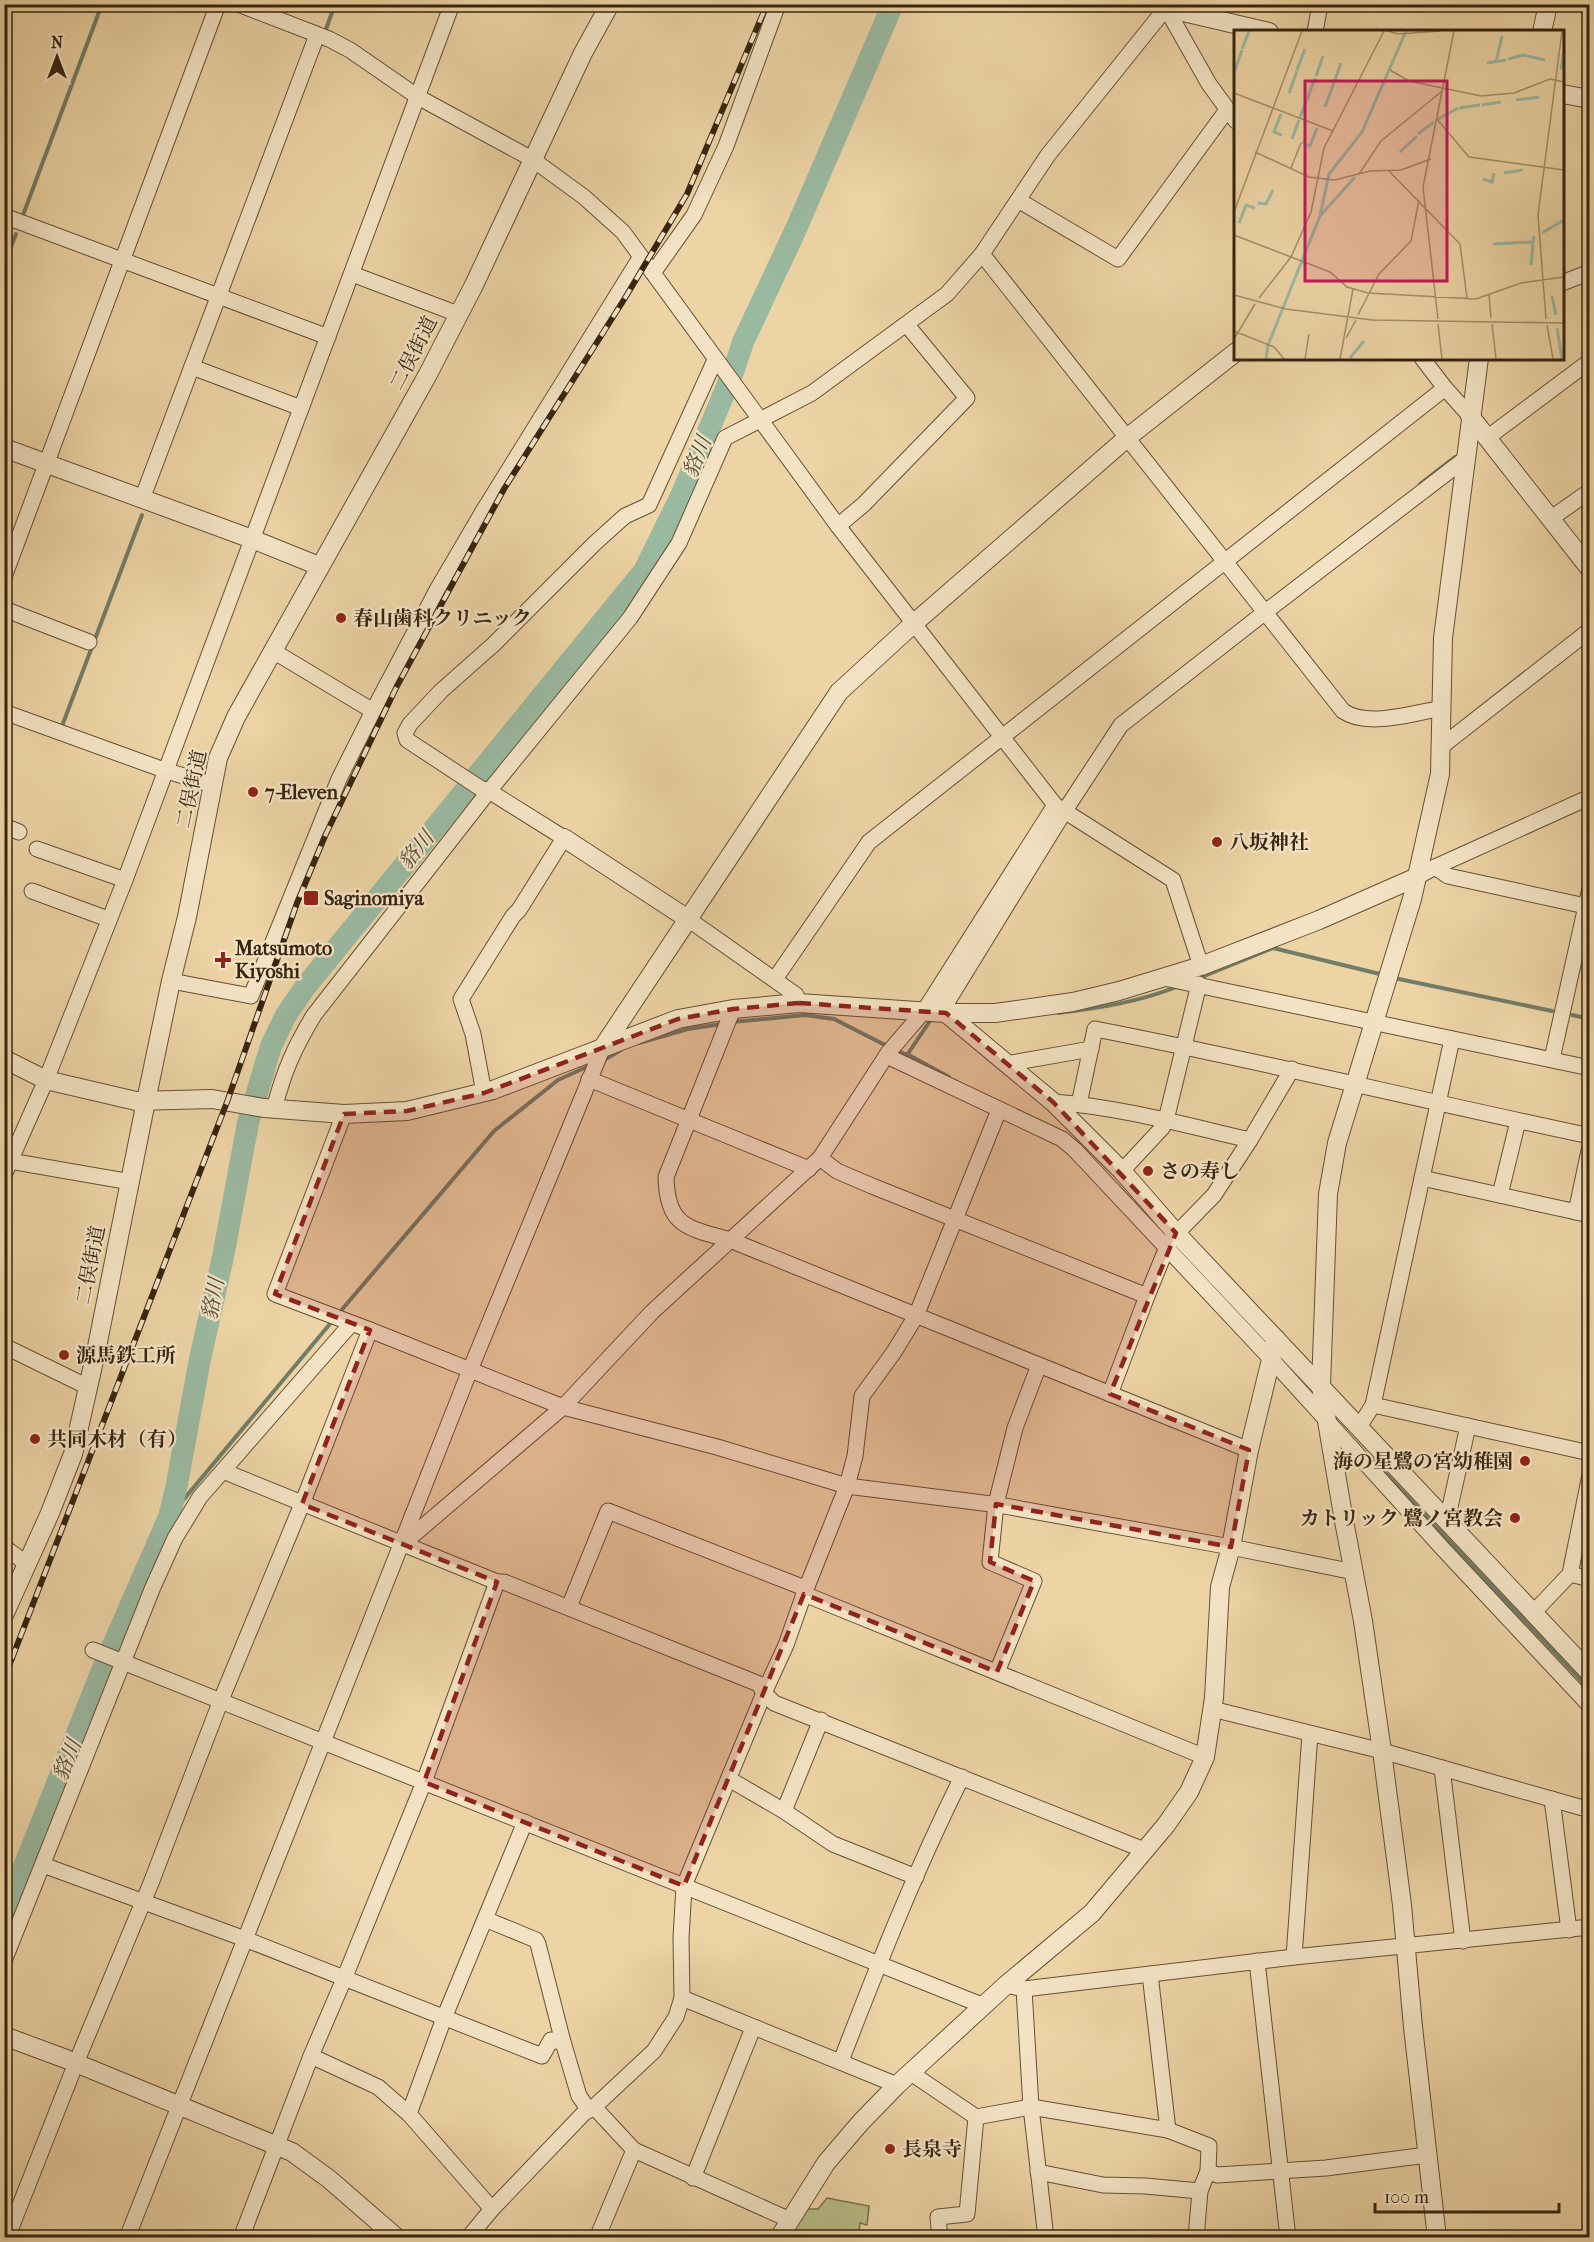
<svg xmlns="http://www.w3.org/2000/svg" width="1594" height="2242" viewBox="0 0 1594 2242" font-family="'IM FELL French Canon','Noto Serif JP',serif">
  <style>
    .green { fill: #b8bd86; stroke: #78704c; stroke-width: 1.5 }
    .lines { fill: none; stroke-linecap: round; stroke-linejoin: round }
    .stream { stroke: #727d67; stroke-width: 4 }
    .river { stroke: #9ab9a1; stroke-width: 22 }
    .minor-casing { stroke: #645036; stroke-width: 17 }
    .tertiary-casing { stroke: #645036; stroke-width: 20 }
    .minor { stroke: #f3e3c4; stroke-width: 15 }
    .tertiary { stroke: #f3e3c4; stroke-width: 18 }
    .rail-casing { stroke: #372411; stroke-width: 6 }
    .rail { stroke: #f3e3c4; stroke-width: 4; stroke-dasharray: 11; stroke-linecap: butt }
    .marked { fill: #8f2418; fill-opacity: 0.2; stroke: #8f2418; stroke-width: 4.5; stroke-dasharray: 12 8; stroke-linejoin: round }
    .poi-dot { fill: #8f2418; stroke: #f3e3c4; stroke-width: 2 }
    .labels { text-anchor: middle; stroke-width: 4.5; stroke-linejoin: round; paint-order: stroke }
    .street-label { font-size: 20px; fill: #372411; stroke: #f3e3c4 }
    .poi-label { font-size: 20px; font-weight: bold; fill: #372411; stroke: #f3e3c4; text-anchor: start }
    .water-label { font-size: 21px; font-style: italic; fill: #504935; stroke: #f3e3c4 }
    .inset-river { fill: none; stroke: #9ab9a1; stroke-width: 3 }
    .inset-road { fill: none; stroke: #a48e6a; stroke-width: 1.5 }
    .view { fill: #c2185b; fill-opacity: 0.15; stroke: #c2185b; stroke-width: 3 }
    .inset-edge { fill: none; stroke: #372411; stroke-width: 3 }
  </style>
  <rect width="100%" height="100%" fill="#edd4a5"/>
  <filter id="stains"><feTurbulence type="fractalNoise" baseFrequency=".00333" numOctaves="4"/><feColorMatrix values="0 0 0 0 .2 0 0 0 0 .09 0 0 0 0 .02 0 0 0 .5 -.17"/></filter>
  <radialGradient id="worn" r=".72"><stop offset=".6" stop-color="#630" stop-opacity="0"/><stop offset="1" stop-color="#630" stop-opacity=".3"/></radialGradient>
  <polygon class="green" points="827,2198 869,2206 867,2225 860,2223 859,2232 835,2231 825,2237 816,2237 792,2229 806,2209 818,2209"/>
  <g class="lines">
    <g class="stream">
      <polyline points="325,32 335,4"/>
      <polyline points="23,215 102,4"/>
      <polyline points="4,265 16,234"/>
      <polyline points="1420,484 1455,457"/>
      <polyline points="62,726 142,515"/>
      <polyline points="1394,978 1552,1011"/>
      <polyline points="1197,979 1273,948 1384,975"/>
      <path d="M1058 1013C1100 1008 1139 1002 1179 986"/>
      <polyline points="1572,1015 1590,1019"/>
      <polyline points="733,1022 805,1015 834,1019 889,1047"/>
      <polyline points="639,1043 688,1029 722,1024"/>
      <polyline points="896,1050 907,1055 932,1018"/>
      <polyline points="907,1054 949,1077"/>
      <polyline points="604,1060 621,1050"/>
      <polyline points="339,1313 494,1131 558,1080 591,1065"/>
      <polyline points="1369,1456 1590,1690"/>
      <polyline points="169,1517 334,1319"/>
    </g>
    <polyline class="river" points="4,1917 101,1673 169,1517 176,1489 200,1359 223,1257 248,1123 271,1046 286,1015 306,986 644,571 682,494 733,372 743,342 796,229 893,4"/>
    <g class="minor-casing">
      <g id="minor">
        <polyline points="238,4 329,39 350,50 418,97 532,159 584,197 623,232 838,526 1055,805 1173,880 1201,966"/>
        <polyline points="1315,32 1320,4"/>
        <polyline points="1018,200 1118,259 1227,110"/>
        <polyline points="4,216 328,337"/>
        <path d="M982 254 1343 711C1367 728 1415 713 1442 708"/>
        <polyline points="653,273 694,215 726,146 778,4"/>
        <polyline points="352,274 458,314"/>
        <polyline points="1562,283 1590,272"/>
        <polyline points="1422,358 1445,388 1470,416"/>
        <polyline points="192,367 301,408"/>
        <polyline points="1487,438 1590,361"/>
        <polyline points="142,499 317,35"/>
        <polyline points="1550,519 1590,491"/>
        <polyline points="838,526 864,504 967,398 907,325"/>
        <polyline points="4,577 218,4"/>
        <polyline points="4,609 89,642"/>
        <polyline points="373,711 438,588 482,513 640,258"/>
        <polyline points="4,712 164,770 213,785"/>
        <polyline points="1442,746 1590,630"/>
        <polyline points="4,826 19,832"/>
        <polyline points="37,849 125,880"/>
        <polyline points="1435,867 1448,876 1590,907"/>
        <polyline points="1417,877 1435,867 1590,797"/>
        <polyline points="32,891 108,919"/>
        <polyline points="688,919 796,995 799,1003"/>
        <polyline points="1164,978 1590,1068"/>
        <polyline points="775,979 869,842 1445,388"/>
        <polyline points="171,981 251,996 339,779 373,711 273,651"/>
        <path d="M733 1009 666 1177C667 1227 688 1228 730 1240L1249 1450"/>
        <polyline points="941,1012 1064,812 1121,725 1264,613 1465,459"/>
        <polyline points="887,1056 1062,1139 1075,1150 1271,1359 1444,1550 1590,1706"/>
        <polyline points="1552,1059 1590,888"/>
        <polyline points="1006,1064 1091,1049"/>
        <polyline points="589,1079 809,1169"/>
        <polyline points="484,1093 473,1034 461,999 513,916 519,910 564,838 489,791 480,788 407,740 405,733 410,724 441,691 494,644 595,543 625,516 649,505 715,360"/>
        <path d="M1053 1102C1119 1107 1185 1125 1250 1140"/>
        <path d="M1079 1104 1095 1029C1261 1061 1424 1101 1590 1136"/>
        <path d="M274 1109C284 1071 294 1048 314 1015L489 791 630 618 679 543 725 438 812 393 947 294 982 254 1048 155 1166 8 1209 84 1236 121"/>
        <polyline points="820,1158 837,1171 872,1186 1147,1296 1110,1394"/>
        <polyline points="4,1160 131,1182"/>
        <polyline points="1122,1171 1162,1128 1166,1120 1199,984"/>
        <polyline points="4,1175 46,1080 125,880 452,4"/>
        <polyline points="1422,1178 1590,1215"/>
        <polyline points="1500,1195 1518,1121"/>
        <polyline points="1576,1212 1590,1146"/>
        <polyline points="1147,1296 1167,1247 1173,1237 1214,1195 1250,1140 1292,1069"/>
        <polyline points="370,1330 563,1407 717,1447 847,1486 999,1505 1231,1547 1354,1572"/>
        <polyline points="4,1346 88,1387"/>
        <polyline points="1373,1405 1590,1453"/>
        <polyline points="1359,1427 1373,1405 1452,1039"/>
        <polyline points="223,1471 497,1582 504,1582 759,1684 764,1693 774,1703 1144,1850"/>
        <polyline points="1441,1516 1450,1507 1468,1426"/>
        <polyline points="405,1542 563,1407 652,1312 820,1158 888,1053 924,1011 1055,805"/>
        <polyline points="4,1547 27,1564"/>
        <polyline points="1570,1574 1590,1579"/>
        <polyline points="569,1607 608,1511 802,1587 804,1594 1205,1757"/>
        <polyline points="1533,1613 1570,1574 1590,1475"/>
        <polyline points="93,1650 984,2006"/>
        <polyline points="997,1672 1034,1581 990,1562 996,1504 1015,1428 1039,1365"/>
        <polyline points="1212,1709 1382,1751 1590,1810"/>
        <polyline points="1442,1768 1463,1941"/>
        <polyline points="729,1779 784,1811 833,1844 916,1877"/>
        <polyline points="1552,1799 1569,1930"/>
        <polyline points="784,1811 821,1720"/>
        <polyline points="43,1865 245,1939 542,2056 551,2040 563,2042"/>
        <polyline points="485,1919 536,1940 538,1944 563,2042 579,2096 589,2110"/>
        <polyline points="1294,1957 1310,1734"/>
        <polyline points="4,1961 153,1587 175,1538 200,1497 351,1324"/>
        <polyline points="1257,1961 1288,2238"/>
        <polyline points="1150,1974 1168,2130"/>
        <polyline points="1006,1985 1024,1989 1294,1957 1590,1927"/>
        <polyline points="1024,1989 1031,2107 1046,2238"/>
        <polyline points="682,1998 897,2085"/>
        <polyline points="311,2056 378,2087 409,2114 492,2209"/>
        <path d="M841 2061C878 1965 916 1869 962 1777"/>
        <polyline points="911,2073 976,2117 1031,2107 1168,2130 1209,2146 1208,2171 1200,2191 1196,2238"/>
        <polyline points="594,2107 634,2150 790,2220"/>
        <polyline points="409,2114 444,2018 525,1822"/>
        <polyline points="1208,2171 1217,2175 1326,2168 1427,2155"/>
        <polyline points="1038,2172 1103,2185 1145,2186 1200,2191"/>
        <polyline points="693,2178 753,2028"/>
        <polyline points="7,2238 76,2063 151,1883 221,1700 302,1504 370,1330 275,1294 344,1114"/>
        <polyline points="127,2238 470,1370 603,1047"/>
        <polyline points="241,2238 311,2056 344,1979 424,1782 497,1582"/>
        <polyline points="468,2238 492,2209 584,2113 594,2107 654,2051 676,2017 682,1998 681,1938 684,1886 764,1693 786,1645 804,1594 847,1486 855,1456 862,1396 894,1352 916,1316 999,1110"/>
        <polyline points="597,2238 634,2150"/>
        <polyline points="940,2238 938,2217 967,2214 976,2117"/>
      </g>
    </g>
    <g class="tertiary-casing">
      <g id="tertiary">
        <polyline points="1159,4 1166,8 1269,32"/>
        <polyline points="1542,32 1548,4"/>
        <polyline points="1562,94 1590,99"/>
        <polyline points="1470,416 1590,569"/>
        <polyline points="4,448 252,539 319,566"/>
        <polyline points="564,838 688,919"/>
        <polyline points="946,1013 1053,1102 1122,1171 1176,1233 1590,1673"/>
        <polyline points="603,1047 839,692 912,625 1128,437 1236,352"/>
        <polyline points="4,1059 46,1080 136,1101 212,1099 264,1108 344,1114 407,1111 493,1090 678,1019 733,1009 799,1003 946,1013 995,1013 1073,1002 1119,991 1201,966 1319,920 1417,877"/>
        <polyline points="4,1615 50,1513 73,1454 96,1352 146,1101 171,981 187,917 218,758 236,717 427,376 474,285 583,53 610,4"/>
        <polyline points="4,2036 66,2059 292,2152 329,2179 397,2238"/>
        <polyline points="779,2238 826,2163 861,2122 897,2085 1006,1985 1092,1913 1166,1825 1189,1792 1205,1757 1214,1698 1220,1587 1231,1547 1249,1450 1276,1339"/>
        <polyline points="1437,2238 1413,2027 1402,1905 1382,1751 1363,1621 1344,1521 1321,1386 1328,1194 1337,1143 1412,899 1440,774 1443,638 1479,358"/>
      </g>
    </g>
    <use href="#minor" class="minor"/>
    <use href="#tertiary" class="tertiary"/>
    <g class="rail-casing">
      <polyline id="rail" points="4,1679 227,1102 297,903 325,836 397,686 504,489 625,298 687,194 767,4"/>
    </g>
    <use href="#rail" class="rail"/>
  </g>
  <path class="marked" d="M799 1003 946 1013 1053 1102 1176 1233 1110 1394 1249 1450 1231 1547 996 1504 990 1562 1034 1581 997 1672 804 1594 684 1886 424 1782 497 1582 302 1504 370 1330 275 1294 344 1114 407 1111 484 1093 678 1019 733 1009Z"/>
  <g class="poi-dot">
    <circle cx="341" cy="618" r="6"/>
    <circle cx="253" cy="792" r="6"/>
    <circle cx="1217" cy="842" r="6"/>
    <rect x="303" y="890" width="16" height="16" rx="3"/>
    <path d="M220 951h6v6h6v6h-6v6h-6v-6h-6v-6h6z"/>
    <circle cx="1148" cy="1171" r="6"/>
    <circle cx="64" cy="1355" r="6"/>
    <circle cx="35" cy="1439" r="6"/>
    <circle cx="1525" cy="1461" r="6"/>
    <circle cx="1515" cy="1518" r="6"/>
    <circle cx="890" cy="2149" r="6"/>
  </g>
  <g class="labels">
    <g class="street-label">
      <text transform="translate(413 353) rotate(-63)" y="7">二俣街道</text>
      <text transform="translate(191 789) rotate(-78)" y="7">二俣街道</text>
      <text transform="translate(90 1265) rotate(-79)" y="7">二俣街道</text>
    </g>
    <g class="poi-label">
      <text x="353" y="625">春山歯科クリニック</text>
      <text x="265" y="799">7-Eleven</text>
      <text x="1229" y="849">八坂神社</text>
      <text x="324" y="905">Saginomiya</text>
      <text x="235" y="955">Matsumoto<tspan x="235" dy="23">Kiyoshi</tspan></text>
      <text x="1160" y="1178">さの寿し</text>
      <text x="76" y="1362">源馬鉄工所</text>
      <text x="47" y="1446">共同木材（有）</text>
      <text x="1513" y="1468" text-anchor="end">海の星鷺の宮幼稚園</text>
      <text x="1503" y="1525" text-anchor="end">カトリック 鷺ノ宮教会</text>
      <text x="902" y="2156">長泉寺</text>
    </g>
    <g class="water-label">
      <text transform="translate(697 457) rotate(-68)" y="7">貉川</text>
      <text transform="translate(416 850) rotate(-51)" y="7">貉川</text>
      <text transform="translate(213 1299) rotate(-79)" y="7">貉川</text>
      <text transform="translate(67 1760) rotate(-68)" y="7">貉川</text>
    </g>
  </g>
  <g transform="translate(1234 30)">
    <rect width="330" height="330" fill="#edd4a5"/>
    <path class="inset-river" d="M8 19 15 1M274 29 289 25 311 30M262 32 268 6M253 33 272 30M1 40 8 20M63 40 71 19M327 40 330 19M82 46 89 26M55 63 63 41M73 70 81 48M282 70 305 67M248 75 267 72M91 77 107 33M225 78 246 75M47 84 40 102 48 105M66 88 72 71M204 89 224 78M184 104 200 92M58 109 65 90M68 112 76 116 83 98M166 122 183 106M270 143 289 140M249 149 258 152 260 143M24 173 32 174 39 160M86 186 121 147M5 193 12 175 21 178M308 203 330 190M259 214 299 212 300 206M297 235 299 214M318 266 322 285M323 298 328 329M116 328 130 311M32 329 34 315 86 186 95 144 128 102 172 1"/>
    <path class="inset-road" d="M154 1 164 4 207 1M156 40 175 51 247 66 280 63 316 49 330 52M0 63 99 101M202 88 235 127 330 140M21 122 75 147 101 150 136 141 167 140 197 129M57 138 67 113M155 141 226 214 233 268M125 144 147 111 207 62M0 182 68 1M0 205 96 242 113 257 134 263 242 269 287 253 330 247M0 265 52 279 138 290 330 293M255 265 257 288M25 268 57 227 77 182 90 118 150 1M124 285 145 244 177 211 185 170M204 289 189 157 220 1M312 289 304 185 328 1M204 294 208 329M258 294 262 329M313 295 319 329M0 301 40 317 50 329M112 308 122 290M0 309 21 274M71 329 75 304M106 329 119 259"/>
    <path class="view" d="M71 51H213V251H71Z"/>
    <rect width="330" height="330" class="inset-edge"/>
  </g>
  <rect width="1594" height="2242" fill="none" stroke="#edd4a5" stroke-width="24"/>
  <rect x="6" y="6" width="1582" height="2230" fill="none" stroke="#372411" stroke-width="3"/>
  <rect x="12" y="12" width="1570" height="2218" fill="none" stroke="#372411" stroke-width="1.5"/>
  <g transform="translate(57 57)" stroke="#f3e3c4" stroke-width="4.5" paint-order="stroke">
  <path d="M0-4.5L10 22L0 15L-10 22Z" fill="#372411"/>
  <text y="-9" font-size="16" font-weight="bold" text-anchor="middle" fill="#372411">N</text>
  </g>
  <path d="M1375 2203v9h184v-9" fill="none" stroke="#372411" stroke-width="3"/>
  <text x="1384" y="2203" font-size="18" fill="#372411" stroke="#f3e3c4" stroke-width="4.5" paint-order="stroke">100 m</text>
  <rect width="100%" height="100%" filter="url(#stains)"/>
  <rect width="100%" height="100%" fill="url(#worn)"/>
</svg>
